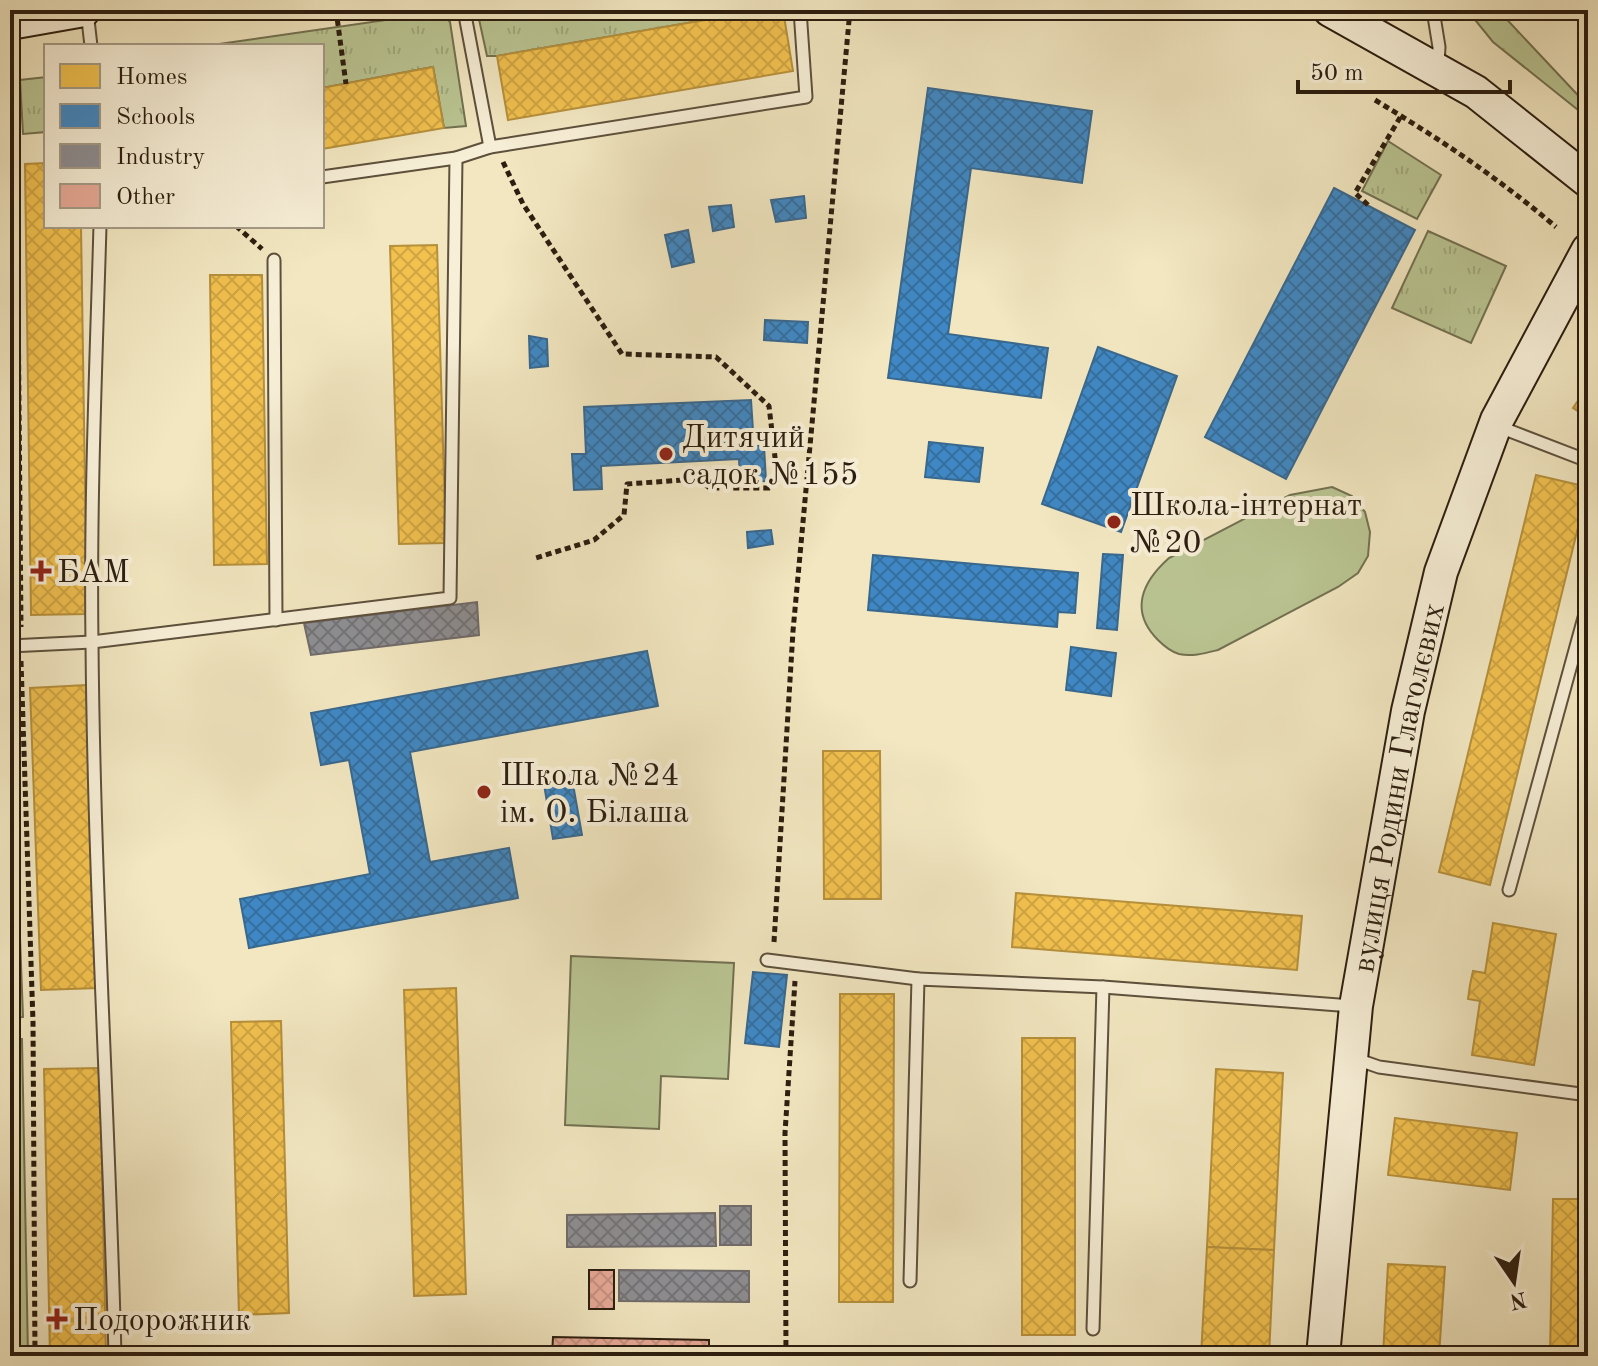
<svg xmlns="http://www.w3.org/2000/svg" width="1598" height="1366" viewBox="0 0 1598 1366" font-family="'Old Standard TT',serif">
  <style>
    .grass { fill: url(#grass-tufts); stroke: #727151; stroke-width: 2 }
    .pitch { fill: #bac593; stroke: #727151; stroke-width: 2 }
    .homes { fill: url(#homes-cross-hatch); stroke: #b6903b; stroke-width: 2 }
    .schools { fill: url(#schools-cross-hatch); stroke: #39688e; stroke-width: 2 }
    .industry { fill: url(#industry-cross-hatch); stroke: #706b6b; stroke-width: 2 }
    .building { fill: url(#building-cross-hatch); stroke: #2b1d0f; stroke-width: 2 }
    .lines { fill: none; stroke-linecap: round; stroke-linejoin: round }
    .lane-casing { stroke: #5d503c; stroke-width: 15 }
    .secondary-casing { stroke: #2b1d0f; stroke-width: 36 }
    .path { stroke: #2b1d0f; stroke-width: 5; stroke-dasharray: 6 4; stroke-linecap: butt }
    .lane { stroke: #f7efd7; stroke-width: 11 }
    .secondary { stroke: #f7efd7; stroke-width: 32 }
    .poi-dot { fill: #8f2418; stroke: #f7efd7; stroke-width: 3 }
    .labels { text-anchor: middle; stroke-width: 8; stroke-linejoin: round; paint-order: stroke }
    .poi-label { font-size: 32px; fill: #2b1d0f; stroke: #f7efd7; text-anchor: start }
    .street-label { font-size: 32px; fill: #2b1d0f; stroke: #f7efd7 }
  </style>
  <defs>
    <pattern id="grass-tufts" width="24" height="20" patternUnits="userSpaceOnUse" patternTransform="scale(2)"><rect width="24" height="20" fill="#bac593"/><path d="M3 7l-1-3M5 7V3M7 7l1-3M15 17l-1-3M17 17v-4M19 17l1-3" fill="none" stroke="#a0a97e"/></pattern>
    <pattern id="homes-cross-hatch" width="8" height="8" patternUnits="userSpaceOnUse" patternTransform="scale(2)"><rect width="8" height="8" fill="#f2c14e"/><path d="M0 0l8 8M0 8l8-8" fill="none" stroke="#d0a543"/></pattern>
    <pattern id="schools-cross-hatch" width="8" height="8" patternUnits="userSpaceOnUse" patternTransform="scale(2)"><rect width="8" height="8" fill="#3f88c5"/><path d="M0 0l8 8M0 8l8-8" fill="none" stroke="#356f9e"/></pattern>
    <pattern id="industry-cross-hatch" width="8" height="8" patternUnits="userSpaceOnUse" patternTransform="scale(2)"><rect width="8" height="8" fill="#8d8d92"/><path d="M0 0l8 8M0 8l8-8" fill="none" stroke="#737376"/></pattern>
    <pattern id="building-cross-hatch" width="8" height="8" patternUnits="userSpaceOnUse" patternTransform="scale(2)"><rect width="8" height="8" fill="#e7a997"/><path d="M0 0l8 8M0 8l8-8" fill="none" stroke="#c69181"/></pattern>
  </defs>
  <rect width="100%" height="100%" fill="#f2e7c1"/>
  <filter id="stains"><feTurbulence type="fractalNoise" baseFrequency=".0025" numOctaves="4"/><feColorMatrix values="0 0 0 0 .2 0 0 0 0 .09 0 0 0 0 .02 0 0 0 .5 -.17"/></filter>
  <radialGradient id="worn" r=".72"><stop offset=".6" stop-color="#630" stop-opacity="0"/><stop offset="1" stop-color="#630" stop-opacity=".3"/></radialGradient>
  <g class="grass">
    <polygon points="477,10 763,10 497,56 487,56"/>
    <polygon points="1467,10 1498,10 1588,106 1588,118 1493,42"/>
    <polygon points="441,12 450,22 466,126 444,128 433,67 322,88 322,46 205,46"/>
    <polygon points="46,77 46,132 23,134 20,80"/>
    <polygon points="1388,141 1441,175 1417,219 1362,191"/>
    <polygon points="1428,231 1506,266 1471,343 1392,308"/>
    <polygon points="10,671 23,1017 10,1019"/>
    <polygon points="22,1039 28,1356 10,1356 10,1040"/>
  </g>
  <g class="pitch">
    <path d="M1332 487 1352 496 1365 512 1370 532 1368 556 1358 573 1338 587 1218 650C1206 653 1192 657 1179 654 1172 652 1163 645 1158 640 1129 611 1142 582 1169 558L1290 495Z"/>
    <polygon points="571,956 734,963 728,1079 661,1076 659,1129 565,1125"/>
  </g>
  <g class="homes">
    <polygon points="763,10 783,10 793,71 508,120 497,56"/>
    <polygon points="433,67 444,128 322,149 322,88"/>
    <polygon points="46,163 46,226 81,226 87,614 31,615 25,164"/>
    <polygon points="437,245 446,543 399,544 390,246"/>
    <polygon points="210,275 262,275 267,564 214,565"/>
    <polygon points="1588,386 1588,418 1573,408"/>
    <polygon points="1536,475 1588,487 1490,885 1439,872"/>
    <polygon points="86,685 98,988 41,990 30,688"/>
    <polygon points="823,751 880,751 881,899 824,899"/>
    <polygon points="1016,893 1302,916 1297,970 1012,947"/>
    <polygon points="1493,923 1556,934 1534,1065 1472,1055 1480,1001 1468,999 1470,985 1473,971 1485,973"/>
    <polygon points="456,988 466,1294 414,1296 404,990"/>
    <polygon points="840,994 894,994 893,1302 839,1302"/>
    <polygon points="281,1021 289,1313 239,1315 231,1022"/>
    <rect x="1022" y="1038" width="53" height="297"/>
    <polygon points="100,1068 106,1356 50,1356 44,1069"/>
    <polygon points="1216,1069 1283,1073 1274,1250 1207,1247"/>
    <polygon points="1395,1118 1517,1133 1510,1190 1388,1175"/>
    <polygon points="1553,1199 1588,1199 1588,1356 1550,1356"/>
    <polygon points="1207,1247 1274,1250 1269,1356 1201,1356"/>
    <polygon points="1388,1264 1445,1267 1439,1356 1383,1356"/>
  </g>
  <g class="schools">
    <polygon points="928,88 1092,111 1082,183 971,168 948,334 1048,348 1041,398 888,378"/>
    <polygon points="1334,188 1415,230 1286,479 1205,437"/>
    <polygon points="804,196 806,218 776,222 771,200"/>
    <polygon points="731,205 734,227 713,231 709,207"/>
    <polygon points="688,230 694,262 672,267 665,235"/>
    <polygon points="765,320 808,322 807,343 764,340"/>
    <polygon points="529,336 547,339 548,366 530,368"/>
    <polygon points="1098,347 1177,376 1121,532 1042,504"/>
    <polygon points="751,400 754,446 764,446 766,481 740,482 739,459 601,466 602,489 574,490 572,454 586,454 584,407"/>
    <polygon points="929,442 983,448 979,482 925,477"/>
    <polygon points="771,530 773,544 748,548 747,532"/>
    <polygon points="1103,554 1123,555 1117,630 1097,628"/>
    <polygon points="873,555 1078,573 1075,613 1058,612 1057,627 868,610"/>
    <polygon points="1071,647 1116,653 1111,696 1066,690"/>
    <polygon points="647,651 658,706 410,752 430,862 509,848 518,898 249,948 240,899 370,874 349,760 321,765 311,713"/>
    <polygon points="571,773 582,835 553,839 543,778"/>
    <polygon points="753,972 787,975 779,1047 745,1043"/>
  </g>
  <g class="industry">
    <polygon points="477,602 479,635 311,655 304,623"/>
    <rect x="720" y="1206" width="31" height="39"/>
    <polygon points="715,1213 716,1246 567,1247 567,1215"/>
    <polygon points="619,1270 749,1271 749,1302 619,1301"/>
  </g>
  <g class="building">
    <rect x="589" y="1270" width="25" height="39"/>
    <polygon points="553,1337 709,1340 709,1356 552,1356"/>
  </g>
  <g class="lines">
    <g class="lane-casing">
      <g id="lane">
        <polyline points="464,10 490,147"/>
        <polyline points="1433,10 1439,47 1438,64"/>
        <polyline points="87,11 91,46"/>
        <polyline points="322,177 456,158 490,147 806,97 800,10"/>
        <path d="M100 226C96 365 90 504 92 643 94 881 109 1118 115 1356"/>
        <polyline points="274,260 276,620"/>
        <polyline points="1500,423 1510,431 1588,461"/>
        <polyline points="10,646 92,642 450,598 456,158"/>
        <polyline points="1509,890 1588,603"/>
        <polyline points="767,960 918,979"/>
        <polyline points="1356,1059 1379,1067 1588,1095"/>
        <polyline points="910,1281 918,979 1103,987 1352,1006"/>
        <polyline points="1093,1329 1103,987"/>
      </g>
    </g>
    <g class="secondary-casing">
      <g id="secondary">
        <polyline points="1330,10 1476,92 1588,181"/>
        <polyline points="10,23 84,10"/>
        <path id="s1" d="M1323 1356 1356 1006 1408 711 1441 572 1497 420 1588 250"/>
      </g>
    </g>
    <g class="path">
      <polyline points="336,10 346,84"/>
      <path d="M1375 100C1441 140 1497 177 1556 227"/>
      <polyline points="503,162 523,204 622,354 716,357 769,406 778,483 769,488 710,488 697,479 627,484 624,515 594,540 536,558"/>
      <polyline points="10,165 18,292 21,627"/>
      <polyline points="1368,205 1355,193 1401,116"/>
      <polyline points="236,226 262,249"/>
      <polyline points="21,661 33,1022 35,1356"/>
      <polyline points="774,942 793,631 850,10"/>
      <polyline points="786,1356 785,1133 795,981"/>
    </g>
    <use href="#lane" class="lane"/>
    <use href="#secondary" class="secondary"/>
  </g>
  <g class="poi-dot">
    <circle cx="666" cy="454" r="8"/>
    <circle cx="1114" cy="522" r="8"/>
    <path d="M37 559h8v8h8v8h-8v8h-8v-8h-8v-8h8z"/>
    <circle cx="484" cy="792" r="8"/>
    <path d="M53 1307h8v8h8v8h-8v8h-8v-8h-8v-8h8z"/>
  </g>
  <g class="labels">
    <g class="poi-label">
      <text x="682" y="447">Дитячий<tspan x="682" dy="37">садок №155</tspan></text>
      <text x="1130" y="515">Школа-інтернат<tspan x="1130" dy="37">№20</tspan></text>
      <text x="57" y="582">БАМ</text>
      <text x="500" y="785">Школа №24<tspan x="500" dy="37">ім. О. Білаша</tspan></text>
      <text x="73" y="1330">Подорожник</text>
    </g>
    <g class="street-label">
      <text dy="11" stroke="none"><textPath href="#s1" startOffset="574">вулиця Родини Глаголєвих</textPath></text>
    </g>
  </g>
  <rect width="1598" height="1366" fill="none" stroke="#f2e7c1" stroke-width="40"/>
  <rect x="12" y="12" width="1574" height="1342" fill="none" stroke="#2b1d0f" stroke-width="4"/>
  <rect x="20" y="20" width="1558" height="1326" fill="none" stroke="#2b1d0f" stroke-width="2"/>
  <rect x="44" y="44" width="280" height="184" fill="#f7efd7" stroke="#a59b87" stroke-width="2"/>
  <rect x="60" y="64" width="40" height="24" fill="#f2c14e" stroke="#a59b87" stroke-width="2"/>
  <text x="116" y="84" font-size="24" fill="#2b1d0f">Homes</text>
  <rect x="60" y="104" width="40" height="24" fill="#3f88c5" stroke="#a59b87" stroke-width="2"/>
  <text x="116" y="124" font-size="24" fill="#2b1d0f">Schools</text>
  <rect x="60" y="144" width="40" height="24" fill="#8d8d92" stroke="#a59b87" stroke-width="2"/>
  <text x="116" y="164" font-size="24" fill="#2b1d0f">Industry</text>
  <rect x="60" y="184" width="40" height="24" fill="#e7a997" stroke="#a59b87" stroke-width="2"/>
  <text x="116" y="204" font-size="24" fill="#2b1d0f">Other</text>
  <g transform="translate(1514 1282) rotate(167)" stroke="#f7efd7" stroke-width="6" paint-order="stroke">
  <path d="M0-6L14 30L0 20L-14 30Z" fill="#2b1d0f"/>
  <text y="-12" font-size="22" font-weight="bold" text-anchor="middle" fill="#2b1d0f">N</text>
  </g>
  <path d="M1298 80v12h212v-12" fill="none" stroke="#2b1d0f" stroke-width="4"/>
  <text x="1310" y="80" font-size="24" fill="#2b1d0f" stroke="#f7efd7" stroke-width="6" paint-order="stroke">50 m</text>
  <rect width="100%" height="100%" filter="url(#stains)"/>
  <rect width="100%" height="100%" fill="url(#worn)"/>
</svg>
